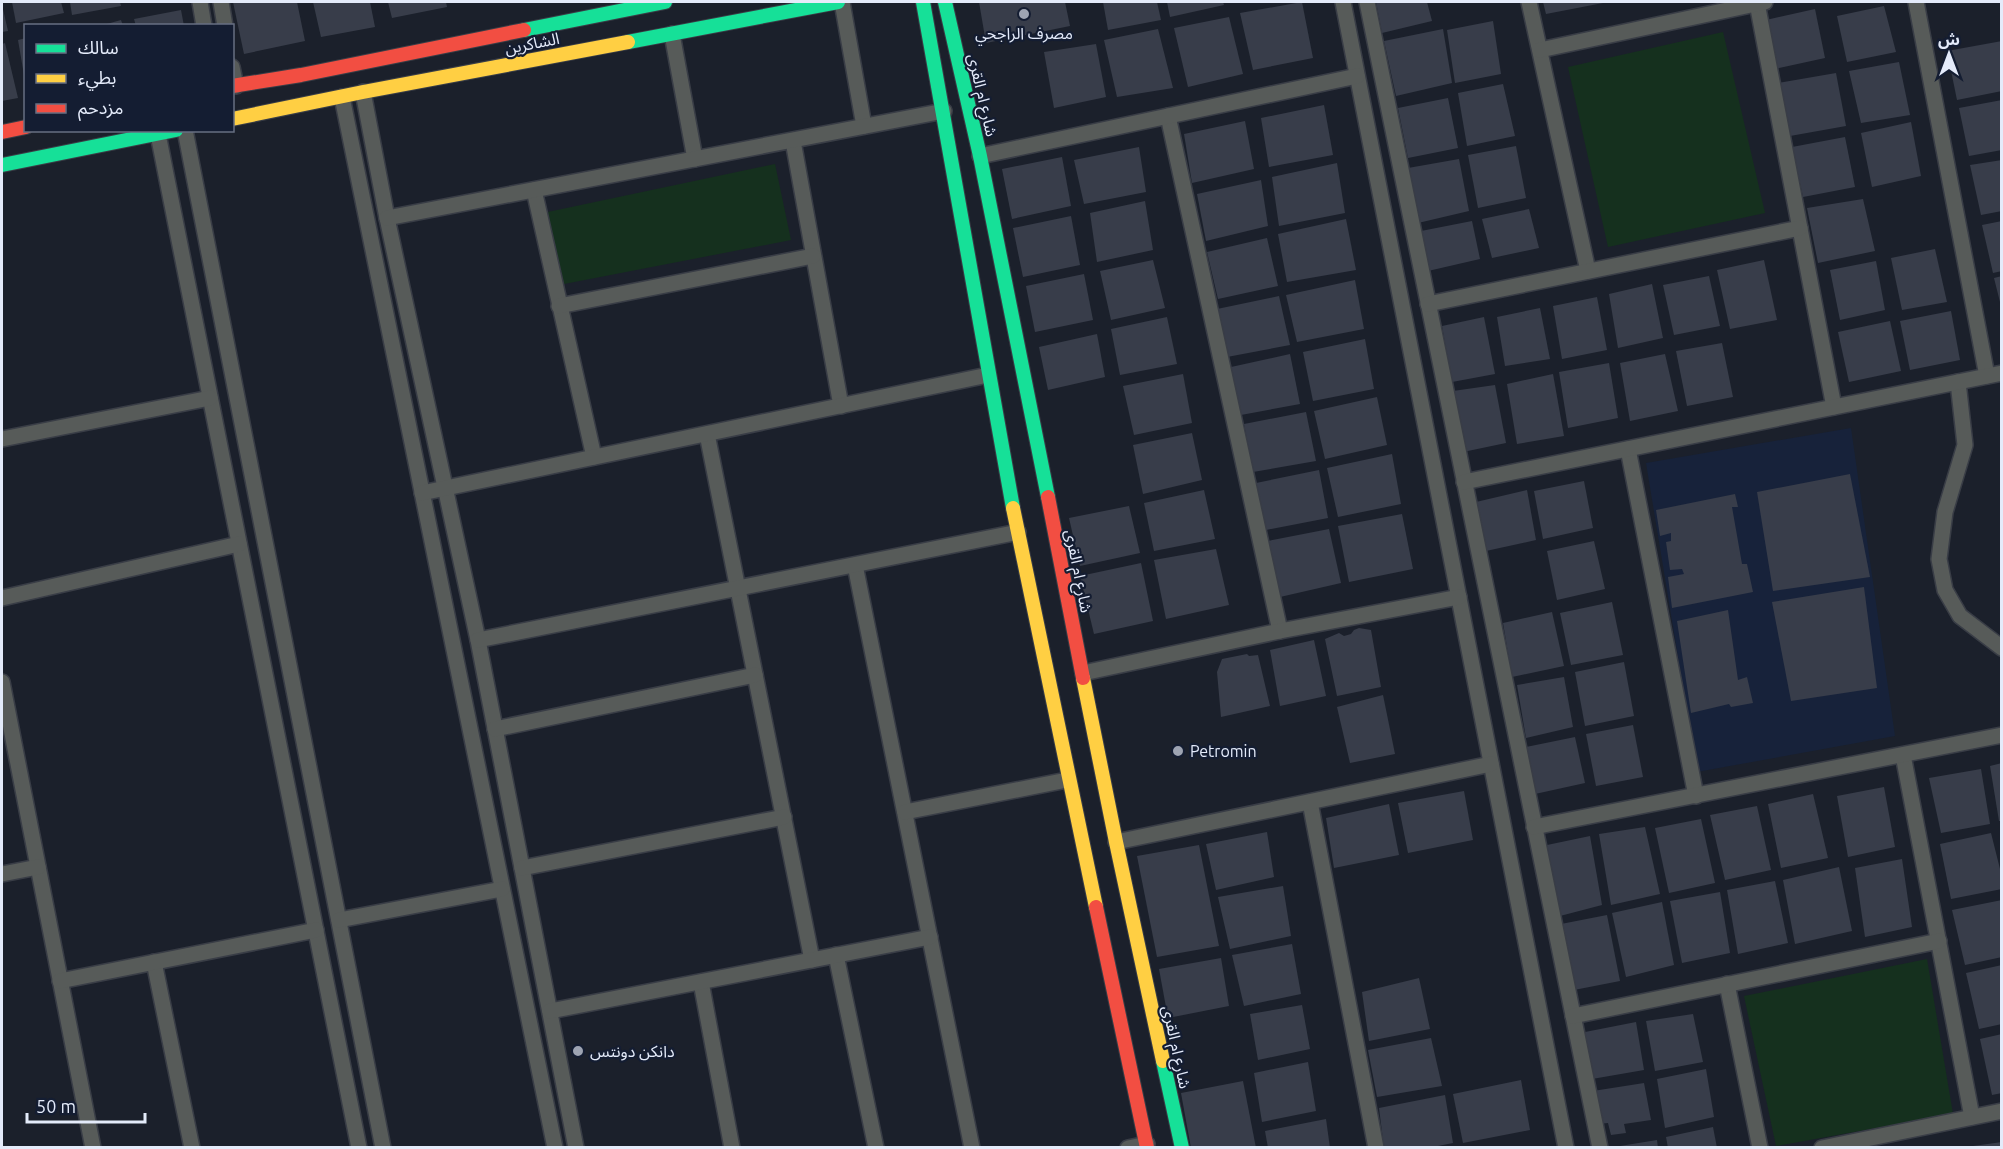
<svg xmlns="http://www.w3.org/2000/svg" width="2003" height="1149" viewBox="0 0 2003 1149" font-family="Ubuntu,'Noto Sans Arabic',sans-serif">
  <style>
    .built { fill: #17223a }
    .green { fill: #15301e }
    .building { fill: #383d4a }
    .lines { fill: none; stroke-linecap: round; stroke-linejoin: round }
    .street-casing { stroke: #393d46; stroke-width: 18 }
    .fast-casing { stroke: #393d46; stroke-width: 16 }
    .slow-casing { stroke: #393d46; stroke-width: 16 }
    .jam-casing { stroke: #393d46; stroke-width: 16 }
    .street { stroke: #575b59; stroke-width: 15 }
    .fast { stroke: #16e098; stroke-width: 14 }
    .slow { stroke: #ffcf43; stroke-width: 14 }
    .jam { stroke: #f24e42; stroke-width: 14 }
    .poi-dot { fill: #9ea4b2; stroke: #141d32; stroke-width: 2 }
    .labels { text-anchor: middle; stroke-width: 4.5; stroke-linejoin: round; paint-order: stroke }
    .poi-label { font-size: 16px; fill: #e4ebfa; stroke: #141d32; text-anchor: start }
    .street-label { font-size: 16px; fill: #e4ebfa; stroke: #141d32 }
  </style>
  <rect width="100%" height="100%" fill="#1b202b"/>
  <polygon class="built" points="1851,428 1895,736 1697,772 1646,463"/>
  <g class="green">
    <polygon points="1723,32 1765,213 1608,247 1568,67"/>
    <polygon points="775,164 791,240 559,285 543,213"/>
    <polygon points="1927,959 1953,1114 1776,1146 1744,996"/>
  </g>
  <g class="building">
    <polygon points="12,2 61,2 64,13 16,23"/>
    <polygon points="70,2 120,2 121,6 72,15"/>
    <polygon points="233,2 297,2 305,41 244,54"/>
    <polygon points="313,2 370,2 375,27 321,37"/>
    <polygon points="388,2 446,2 447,7 392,18"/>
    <polygon points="979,2 1065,2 1070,26 986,43"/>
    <polygon points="1103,2 1157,2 1161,20 1108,30"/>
    <polygon points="1167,2 1223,2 1224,5 1170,17"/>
    <polygon points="1302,2 1313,58 1253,70 1240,13"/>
    <polygon points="1376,2 1427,2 1432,21 1382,33"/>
    <polygon points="1543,2 1603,2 1603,3 1546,14"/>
    <polygon points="2,5 8,31 2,32"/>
    <polygon points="1884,6 1896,52 1847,62 1837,16"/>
    <polygon points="1815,9 1825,58 1775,69 1766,20"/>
    <polygon points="181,10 184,26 136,26 134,19"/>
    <polygon points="1229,17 1243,74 1188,87 1174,28"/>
    <polygon points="121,20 123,26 103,26 103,25"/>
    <polygon points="1493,21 1501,74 1455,83 1447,30"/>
    <polygon points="1158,29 1173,88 1117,97 1104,40"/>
    <polygon points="1443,29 1452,83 1396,96 1384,41"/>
    <polygon points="26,38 26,75 24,75 18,40"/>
    <polygon points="2002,41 2002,91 1957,100 1947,51"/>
    <polygon points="5,43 18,98 2,101 2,44"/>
    <polygon points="1096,44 1106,97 1054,108 1044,52"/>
    <polygon points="1899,62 1910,115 1861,123 1849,71"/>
    <polygon points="1836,73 1846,126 1790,136 1778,83"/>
    <polygon points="1503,84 1515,136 1467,146 1458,93"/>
    <polygon points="1448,98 1458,148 1408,158 1398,108"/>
    <polygon points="2002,100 2002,150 1969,156 1959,108"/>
    <polygon points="1324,105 1333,155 1269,167 1261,118"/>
    <polygon points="1245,121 1254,169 1192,183 1184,134"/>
    <polygon points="1911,122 1921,176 1872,187 1861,133"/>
    <polygon points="1845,137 1855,187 1803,197 1792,147"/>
    <polygon points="1516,146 1526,198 1478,208 1468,155"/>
    <polygon points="1139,147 1146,192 1084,204 1074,160"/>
    <polygon points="1062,157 1071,206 1012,219 1002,169"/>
    <polygon points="1459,159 1469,211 1418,223 1408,168"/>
    <polygon points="2002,160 2002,211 1981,215 1970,165"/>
    <polygon points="1337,163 1345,213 1279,226 1272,177"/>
    <polygon points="1261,180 1268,226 1206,241 1197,194"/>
    <polygon points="1863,199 1875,251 1818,263 1807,208"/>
    <polygon points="1145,201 1153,250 1097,262 1090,213"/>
    <polygon points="1529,209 1539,248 1492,258 1482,219"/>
    <polygon points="1071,216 1080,265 1023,277 1013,228"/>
    <polygon points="1346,219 1356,270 1287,282 1278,234"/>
    <polygon points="1472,221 1480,259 1428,271 1421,231"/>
    <polygon points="2002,221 2002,271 1993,273 1982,225"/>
    <polygon points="1267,238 1278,286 1218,299 1207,252"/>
    <polygon points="1935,249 1947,302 1902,310 1891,258"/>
    <polygon points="1153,260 1165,308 1111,320 1100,271"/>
    <polygon points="1764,260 1777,320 1730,329 1717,270"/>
    <polygon points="1876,261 1885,310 1840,320 1830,270"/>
    <polygon points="1084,274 1093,320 1035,332 1026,286"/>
    <polygon points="1709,276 1720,326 1674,335 1663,285"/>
    <polygon points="2002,276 2002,306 2001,306 1994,278"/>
    <polygon points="1355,280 1364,329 1297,342 1286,295"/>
    <polygon points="1652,284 1663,338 1618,348 1609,294"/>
    <polygon points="1279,296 1290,345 1227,357 1217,309"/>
    <polygon points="1597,297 1607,350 1562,359 1553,306"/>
    <polygon points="1540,308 1550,359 1505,366 1497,317"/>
    <polygon points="1951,311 1960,360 1910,370 1900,321"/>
    <polygon points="1167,317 1177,364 1120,375 1111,329"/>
    <polygon points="1484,317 1495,374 1452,382 1442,326"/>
    <polygon points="1890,321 1901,371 1849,382 1838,332"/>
    <polygon points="1097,334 1105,377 1048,390 1039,347"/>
    <polygon points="1365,339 1374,389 1313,401 1303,352"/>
    <polygon points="1722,343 1733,397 1687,406 1676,351"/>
    <polygon points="1290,354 1300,404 1241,415 1231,367"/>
    <polygon points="1665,354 1678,411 1630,421 1620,363"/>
    <polygon points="1609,363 1618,418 1568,428 1559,372"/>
    <polygon points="1183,374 1192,423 1134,435 1123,386"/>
    <polygon points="1553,374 1564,436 1517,444 1507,384"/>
    <polygon points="1495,385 1506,443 1463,452 1453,391"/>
    <polygon points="1377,397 1387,445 1325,459 1314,411"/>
    <polygon points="1306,412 1316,461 1253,472 1244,424"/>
    <polygon points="1192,433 1202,480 1143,494 1133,445"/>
    <polygon points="1392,454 1401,504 1338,517 1327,468"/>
    <polygon points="1319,470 1328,518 1266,530 1256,483"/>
    <polygon points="1850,474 1870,577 1773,591 1757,492"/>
    <polygon points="1584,481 1593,528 1543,539 1534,491"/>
    <polygon points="1204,490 1215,539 1154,551 1144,503"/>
    <polygon points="1527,490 1536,540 1486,551 1476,502"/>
    <polygon points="1735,494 1738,507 1732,507 1742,564 1747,564 1753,592 1672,608 1668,577 1684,574 1682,569 1670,570 1666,542 1671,541 1671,533 1660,536 1656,510"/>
    <polygon points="1129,506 1140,553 1080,566 1069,518"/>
    <polygon points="1402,514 1413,569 1349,582 1338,526"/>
    <polygon points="1329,529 1341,583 1280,597 1268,541"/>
    <polygon points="1594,541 1605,589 1557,600 1547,551"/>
    <polygon points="1216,549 1229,605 1166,619 1154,560"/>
    <polygon points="1141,563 1153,621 1094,634 1080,576"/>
    <polygon points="1864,587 1877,688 1791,701 1772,602"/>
    <polygon points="1612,602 1623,655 1571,665 1560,613"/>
    <polygon points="1728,610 1738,680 1747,677 1753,703 1731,707 1729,704 1691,713 1677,621"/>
    <polygon points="1552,612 1564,666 1512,677 1503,623"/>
    <polygon points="1359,628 1371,630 1381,687 1337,696 1325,639 1339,633 1344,636 1351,634 1354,630"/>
    <polygon points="1314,640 1326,696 1280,706 1270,650"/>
    <polygon points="1247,654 1249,656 1258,655 1270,706 1221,717 1217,672 1222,659"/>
    <polygon points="1624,662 1634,716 1585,726 1575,672"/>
    <polygon points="1564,677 1573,727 1526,738 1517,685"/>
    <polygon points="1383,695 1395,754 1350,763 1337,707"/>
    <polygon points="1633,725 1643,777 1596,786 1586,734"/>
    <polygon points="1575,737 1585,783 1535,794 1526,747"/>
    <polygon points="2002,763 2002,821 1999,821 1990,766"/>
    <polygon points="1981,769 1990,824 1941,833 1929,778"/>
    <polygon points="1884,787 1895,847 1848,857 1837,796"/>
    <polygon points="1464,791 1473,840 1408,853 1398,803"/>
    <polygon points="1813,794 1828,858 1781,868 1768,804"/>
    <polygon points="1389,804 1399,855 1334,868 1326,818"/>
    <polygon points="1757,806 1771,870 1725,880 1710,815"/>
    <polygon points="1701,819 1715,883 1669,893 1655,828"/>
    <polygon points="1645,827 1660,894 1611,905 1599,834"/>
    <polygon points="1267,832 1274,877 1216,890 1206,844"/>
    <polygon points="1991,833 2002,877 2002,889 1951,899 1940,844"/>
    <polygon points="1590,836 1602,905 1560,916 1547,845"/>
    <polygon points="1199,845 1219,946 1157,957 1137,856"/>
    <polygon points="1902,859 1912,927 1865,937 1855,868"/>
    <polygon points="1839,867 1852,931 1795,944 1783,880"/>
    <polygon points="1775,881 1788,943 1738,954 1727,890"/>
    <polygon points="1283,886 1291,936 1230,949 1218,897"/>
    <polygon points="1720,892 1730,953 1682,963 1670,901"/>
    <polygon points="2002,900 2002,957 1965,965 1952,910"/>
    <polygon points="1662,902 1674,965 1626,977 1612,913"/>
    <polygon points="1607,915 1620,981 1574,990 1561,924"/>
    <polygon points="1292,944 1301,994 1244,1006 1232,955"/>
    <polygon points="1221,958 1229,1006 1168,1018 1159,969"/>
    <polygon points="2002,965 2002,1024 1979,1029 1966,973"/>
    <polygon points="1419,978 1430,1029 1369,1041 1362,992"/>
    <polygon points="1302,1005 1310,1049 1258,1060 1250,1014"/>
    <polygon points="1693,1014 1703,1062 1655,1071 1646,1021"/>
    <polygon points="1636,1022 1644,1070 1592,1079 1585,1032"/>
    <polygon points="2002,1034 2002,1093 1992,1095 1980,1039"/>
    <polygon points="1431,1038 1442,1086 1377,1097 1368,1050"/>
    <polygon points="1308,1062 1316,1111 1262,1122 1254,1073"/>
    <polygon points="1706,1069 1714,1117 1665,1128 1657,1079"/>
    <polygon points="1521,1080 1530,1130 1463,1143 1453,1094"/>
    <polygon points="1243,1081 1256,1148 1191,1148 1181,1093"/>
    <polygon points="1644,1083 1651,1120 1624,1124 1626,1133 1611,1135 1608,1123 1598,1124 1593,1091"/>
    <polygon points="1445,1095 1453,1143 1428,1148 1384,1148 1379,1108"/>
    <polygon points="1326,1119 1330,1148 1268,1148 1265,1131"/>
    <polygon points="1713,1127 1717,1148 1668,1148 1666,1137"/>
    <polygon points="1657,1140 1658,1148 1620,1148 1620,1146"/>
    <polygon points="2002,1142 2002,1148 1974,1148 1973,1146"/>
  </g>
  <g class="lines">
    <g class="street-casing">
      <g id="street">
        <polyline points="200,2 204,26"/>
        <polyline points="221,2 225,26"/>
        <polyline points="842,2 864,126"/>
        <polyline points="1343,2 1566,1148"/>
        <polyline points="1367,2 1600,1148"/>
        <polyline points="1529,2 1588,271"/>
        <polyline points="1916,2 1987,376"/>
        <polyline points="1757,3 1834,407"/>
        <polyline points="672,34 695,159"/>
        <polyline points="1540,50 1765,2"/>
        <polyline points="232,67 236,86"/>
        <polyline points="363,92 387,218 478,640 576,1148"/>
        <polyline points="342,97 555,1148"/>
        <polyline points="1168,116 1280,631"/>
        <polyline points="185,130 383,1148"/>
        <polyline points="158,134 359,1148"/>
        <polyline points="793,141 841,406"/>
        <polyline points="980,156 1357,76"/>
        <polyline points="534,190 594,457"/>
        <polyline points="387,218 944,111"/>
        <polyline points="1428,304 1800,228"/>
        <polyline points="559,306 813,256"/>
        <polyline points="1958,382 1965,445 1945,512 1939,559 1945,590 1960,616 2002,648"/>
        <polyline points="707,434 812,960"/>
        <polyline points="2,439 210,398"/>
        <polyline points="1628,449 1696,796"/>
        <polyline points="1464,482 2002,373"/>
        <polyline points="422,493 988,375"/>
        <polyline points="855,565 972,1148"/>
        <polyline points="2,598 239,544"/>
        <polyline points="478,640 1018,532"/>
        <polyline points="1083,673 1280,631 1459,597"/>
        <polyline points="2,682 93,1148"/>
        <polyline points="495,729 755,675"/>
        <polyline points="1903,755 1972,1117"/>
        <polyline points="1310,802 1376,1148"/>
        <polyline points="905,812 1067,780"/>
        <polyline points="1534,827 2002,735"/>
        <polyline points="1116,842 1491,764"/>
        <polyline points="522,868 784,817"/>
        <polyline points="2,874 38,867"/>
        <polyline points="339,920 502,889"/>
        <polyline points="836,955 876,1148"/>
        <polyline points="154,962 192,1148"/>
        <polyline points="60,981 316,930"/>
        <polyline points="701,982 732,1148"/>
        <polyline points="1727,984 1760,1148"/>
        <polyline points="550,1011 930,937"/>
        <polyline points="1573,1016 1939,941"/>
        <polyline points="1128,1148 1147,1144"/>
        <polyline points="1822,1148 2002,1111"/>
      </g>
    </g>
    <g class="fast-casing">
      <g id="fast">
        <polyline points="923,2 1013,508"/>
        <polyline points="945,2 980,156 1048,497"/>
        <polyline points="524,30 665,2"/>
        <polyline points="628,42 838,2"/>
        <polyline points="2,165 176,130"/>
        <polyline points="1163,1061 1182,1148"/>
      </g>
    </g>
    <g class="slow-casing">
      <g id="slow">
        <polyline points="232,119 363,92 628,42"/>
        <polyline points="1013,508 1096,907"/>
        <polyline points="1083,678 1116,842 1163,1061"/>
      </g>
    </g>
    <g class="jam-casing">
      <g id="jam">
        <polyline points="232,86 301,75 524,30"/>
        <polyline points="2,132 26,127"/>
        <polyline points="1048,497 1083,678"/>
        <polyline points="1096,907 1147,1148"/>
      </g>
    </g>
    <use href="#street" class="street"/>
    <use href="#fast" class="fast"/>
    <use href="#slow" class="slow"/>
    <use href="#jam" class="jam"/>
  </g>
  <g class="poi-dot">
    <circle cx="1024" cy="14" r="6"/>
    <circle cx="1178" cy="751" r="6"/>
    <circle cx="578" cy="1051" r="6"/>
  </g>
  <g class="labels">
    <g class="poi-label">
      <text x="1024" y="39" text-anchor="middle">مصرف الراجحي</text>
      <text x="1190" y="757">Petromin</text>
      <text x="590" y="1057">دانكن دونتس</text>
    </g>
    <g class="street-label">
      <text transform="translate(532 43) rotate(-11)" y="6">الشاكرين</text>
      <text transform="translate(983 95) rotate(77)" y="6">شارع ام القرى</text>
      <text transform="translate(1079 571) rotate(79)" y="6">شارع ام القرى</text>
      <text transform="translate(1177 1047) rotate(78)" y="6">شارع ام القرى</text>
    </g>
  </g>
  <rect width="2003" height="1149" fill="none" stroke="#e4ebfa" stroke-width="6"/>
  <rect x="24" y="24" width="210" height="108" fill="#141d32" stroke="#676f82" stroke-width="1.5"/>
  <rect x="36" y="44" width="30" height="9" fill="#16e098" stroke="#676f82" stroke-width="1.5"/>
  <text x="78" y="54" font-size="18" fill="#e4ebfa">سالك</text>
  <rect x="36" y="74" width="30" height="9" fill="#ffcf43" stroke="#676f82" stroke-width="1.5"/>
  <text x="78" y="84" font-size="18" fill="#e4ebfa">بطيء</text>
  <rect x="36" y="104" width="30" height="9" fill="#f24e42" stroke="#676f82" stroke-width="1.5"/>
  <text x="78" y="114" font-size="18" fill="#e4ebfa">مزدحم</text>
  <g transform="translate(1949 54)" stroke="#141d32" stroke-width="4.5" paint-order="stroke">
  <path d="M0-4.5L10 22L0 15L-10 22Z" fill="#e4ebfa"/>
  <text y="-9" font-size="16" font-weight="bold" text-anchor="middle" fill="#e4ebfa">ش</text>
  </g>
  <path d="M27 1113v9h118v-9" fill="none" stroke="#e4ebfa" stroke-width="3"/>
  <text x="36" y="1113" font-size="18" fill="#e4ebfa" stroke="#141d32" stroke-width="4.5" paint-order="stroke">50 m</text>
</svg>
